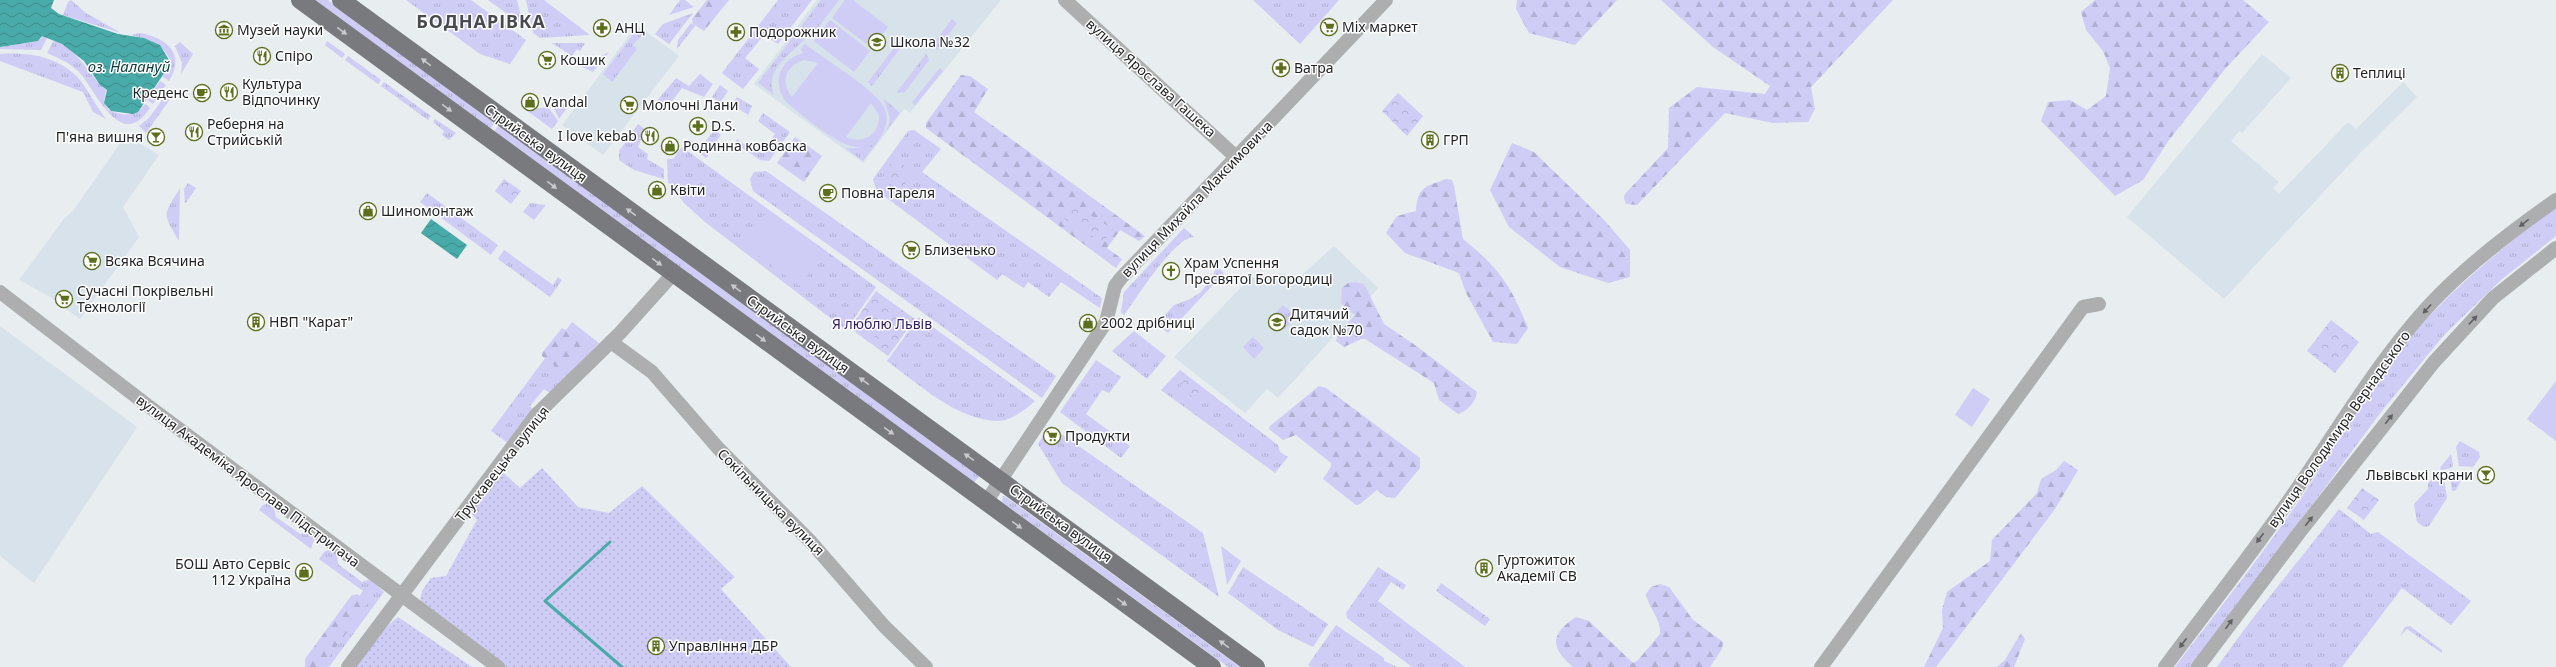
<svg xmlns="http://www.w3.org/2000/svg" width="2556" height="667" viewBox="0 0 2556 667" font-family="'Noto Sans',sans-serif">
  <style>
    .built { fill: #d7e2eb }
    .grass { fill: url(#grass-tufts) }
    .forest { fill: url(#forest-firs) }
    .park { fill: url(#park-crowns) }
    .garden { fill: url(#garden-dots) }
    .pitch { fill: #cfccf5; fill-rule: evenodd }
    .water { fill: url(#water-waves) }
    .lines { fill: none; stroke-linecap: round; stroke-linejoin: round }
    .stream { stroke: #49aba9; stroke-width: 3 }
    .minor { stroke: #adaeb0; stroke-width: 14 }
    .major { stroke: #787a7e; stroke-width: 18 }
    .oneway { fill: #c9cacb }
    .oneway2 { fill: #5f6062 }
    .labels { text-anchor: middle; stroke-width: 3; stroke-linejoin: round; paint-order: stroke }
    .poi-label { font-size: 14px; fill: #1f2022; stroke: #fff; text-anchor: start }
    .street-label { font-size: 14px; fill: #1f2022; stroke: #fff }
    .park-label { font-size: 14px; fill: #2e1b64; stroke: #fff }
    .water-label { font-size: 15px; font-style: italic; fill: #0e3c3b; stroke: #fff }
    .district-label { font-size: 18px; font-weight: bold; letter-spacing: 1px; fill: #474b4e; stroke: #fff }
  </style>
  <defs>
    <pattern id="grass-tufts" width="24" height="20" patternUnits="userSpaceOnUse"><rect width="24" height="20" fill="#cfccf5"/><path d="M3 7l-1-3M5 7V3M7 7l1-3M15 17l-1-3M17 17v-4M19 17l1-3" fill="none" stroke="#b1afd2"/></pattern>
    <pattern id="forest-firs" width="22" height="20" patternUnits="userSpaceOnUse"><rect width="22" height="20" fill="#cfccf5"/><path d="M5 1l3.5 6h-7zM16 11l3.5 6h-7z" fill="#b1afd2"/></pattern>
    <pattern id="park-crowns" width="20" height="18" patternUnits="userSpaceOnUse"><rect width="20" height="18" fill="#cfccf5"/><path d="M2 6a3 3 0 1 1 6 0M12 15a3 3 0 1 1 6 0" fill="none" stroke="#b1afd2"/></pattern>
    <pattern id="garden-dots" width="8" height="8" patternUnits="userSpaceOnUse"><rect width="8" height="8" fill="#cfccf5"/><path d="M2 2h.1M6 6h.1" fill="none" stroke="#b1afd2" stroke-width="1.8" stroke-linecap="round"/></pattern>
    <pattern id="water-waves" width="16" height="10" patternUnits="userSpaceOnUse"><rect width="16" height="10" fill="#49aba9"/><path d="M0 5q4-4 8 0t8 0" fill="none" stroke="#3c8b89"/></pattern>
  </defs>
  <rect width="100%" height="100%" fill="#e8edf0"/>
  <g class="built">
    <polygon points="817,0 1001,0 910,113 904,109 863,163 754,84"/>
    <polygon points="637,25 679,56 603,155 562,125"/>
    <polygon points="2262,54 2291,78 2242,133 2239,131 2231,141 2279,182 2273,188 2279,194 2348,122 2356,129 2403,82 2417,97 2359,154 2224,299 2127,217"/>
    <polygon points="126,135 159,155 123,207 139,237 80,319 49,296 19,280 64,219 73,211"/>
    <polygon points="1334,246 1378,288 1278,398 1267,389 1245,413 1174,357 1250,278 1284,273 1294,282"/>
    <polygon points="0,326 137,427 34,583 0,556"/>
  </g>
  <g class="grass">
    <polygon points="71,0 86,13 121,33 63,15 68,2"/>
    <polygon points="311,0 328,0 495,122 489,131"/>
    <polygon points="406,0 471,0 526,40 510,64 480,54"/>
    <polygon points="488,0 517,0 523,25"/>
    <polygon points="526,0 544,0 590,35 540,38 533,33"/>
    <polygon points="680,0 685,0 694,7 669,15"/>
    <polygon points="778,0 812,0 778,44 764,35 745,58 759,69 743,89 722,73"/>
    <path d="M821 0H839L810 38 807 36C794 53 763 68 774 95L758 83Z"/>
    <polygon points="1253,0 1339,0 1300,44"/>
    <polygon points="693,13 669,44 655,34 663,24"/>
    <polygon points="952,19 957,23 937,50 932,46"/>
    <polygon points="691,23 695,26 677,49 678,40"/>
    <polygon points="638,28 647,35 646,37 642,35 633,45 637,49 612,82 603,74"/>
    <path d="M140 33C167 38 186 54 169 81L163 77 170 60C163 43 148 39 131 35Z"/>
    <polygon points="43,36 47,38 41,50 0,49 0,47 38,41"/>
    <polygon points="901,39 905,42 872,86 868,82"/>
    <path d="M54 40C82 53 86 73 106 90L104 101 108 110C123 116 135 118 145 104L150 108C120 153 96 90 79 72 70 63 58 58 47 53Z"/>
    <polygon points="327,41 345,54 342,58 325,45"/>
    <polygon points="180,42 193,54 181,74 182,63 175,46"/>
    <polygon points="552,43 585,43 580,51 577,49 572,56"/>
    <polygon points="609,52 593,72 580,66 581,66"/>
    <path d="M0 54C29 52 60 57 80 80 89 92 96 106 106 119L93 112 83 92 0 61Z"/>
    <polygon points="926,54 929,60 905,92 898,93 897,92"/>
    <polygon points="348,56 381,80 378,84 345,60"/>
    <polygon points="940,68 943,71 915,105 912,102"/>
    <polygon points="700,74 713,84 704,97 682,88 666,109 656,102 676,78 689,86"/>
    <polygon points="160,81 166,85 153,104 147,100"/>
    <polygon points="384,82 431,116 428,120 381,86"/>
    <polygon points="720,85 728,91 720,103 712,97"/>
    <polygon points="169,90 173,95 146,133 139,126 149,118"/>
    <polygon points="737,97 752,106 748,115 732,104"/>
    <path d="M883 98 900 113 863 161 845 148C866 150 887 142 890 118Z"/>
    <polygon points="571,103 559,119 553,106"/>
    <polygon points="548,107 558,121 552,129 526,110"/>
    <polygon points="763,113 790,132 769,161 760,160 735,143 737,139 752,150 762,153 775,134 758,121"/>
    <polygon points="435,119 456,133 449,140 442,135 444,131 433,122"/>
    <polygon points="638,124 645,129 638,147 648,154 647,159 664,169 664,179 634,170 619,160 619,151"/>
    <polygon points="499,125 980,475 973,484 493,133"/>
    <polygon points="714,130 721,135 710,150 703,145"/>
    <polygon points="914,130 941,149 922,172 1102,298 1100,308 1061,282 1049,297 1028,282 1024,288 1002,274 997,280 876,190 873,179 908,131"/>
    <polygon points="689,139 709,154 706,158 687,143"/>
    <polygon points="682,147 876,287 846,330 705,222 684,203 668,182 667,159 673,159"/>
    <polygon points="766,171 1056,376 1042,398 753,191 750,179 754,172"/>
    <path d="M180 188 179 241C162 212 163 216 180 188Z"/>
    <polygon points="427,193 498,245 491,255 420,202"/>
    <polygon points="530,203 546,205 534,220 523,212"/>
    <path d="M2556 207V236L2501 280 2444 335 2381 412 2192 667H2175C2218 610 2263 554 2303 495 2324 465 2340 432 2360 402 2411 324 2482 262 2556 207Z"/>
    <path d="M1184 228 1194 237C1174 237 1137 298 1124 315L1121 312 1124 292Z"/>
    <polygon points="504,250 553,285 558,277 562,280 550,297 498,259"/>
    <polygon points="1217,266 1224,273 1168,333 1157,324 1174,305 1190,299 1201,292 1211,279"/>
    <polygon points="1283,305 1296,317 1284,330 1271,318"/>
    <path d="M919 317 1035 401C1026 409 1011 421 998 421 956 420 919 384 887 361Z"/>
    <polygon points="572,322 599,343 551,394 544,389 530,406 536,412 508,443 491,431"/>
    <polygon points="1134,331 1166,356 1147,379 1112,351"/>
    <polygon points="1253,337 1264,348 1254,359 1243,347"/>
    <polygon points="1096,360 1121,377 1109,393 1102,390 1086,414 1130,446 1121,458 1060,412"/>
    <polygon points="1180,370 1278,445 1280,452 1288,457 1275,473 1161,390"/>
    <polygon points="1050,426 1203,533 1219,597 1062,483 1038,444"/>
    <polygon points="2460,441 2479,452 2480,457 2473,467 2459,466 2456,447"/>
    <polygon points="2451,454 2453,465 2451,468 2441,470 2440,468"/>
    <polygon points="2466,473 2455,491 2452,491 2450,476"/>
    <polygon points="2440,475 2444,478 2447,498 2429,526 2424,527 2417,522 2414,504 2428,489 2428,484 2434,476"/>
    <polygon points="1003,496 1006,497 1240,667 1228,667 1002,502"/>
    <polygon points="269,503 274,508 276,517 300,534 308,533 315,537 311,549 259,510 263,505"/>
    <path d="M2339 509 2371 534 2378 532 2471 601 2451 625 2402 588 2342 667H2217C2255 613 2298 562 2339 509Z"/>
    <polygon points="1221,546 1241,561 1227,585"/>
    <polygon points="330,549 337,555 338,564 362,582 370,579 384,592 329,667 308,667 363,591 319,559 324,552"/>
    <polygon points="1243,567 1328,624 1313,647 1278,630 1228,593"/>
    <polygon points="1378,567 1406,585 1403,590 1391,582 1378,601 1465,667 1412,667 1347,618 1346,613"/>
    <polygon points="1336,625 1384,658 1384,661 1397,667 1311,667 1308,665"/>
    <polygon points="2410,626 2442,650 2442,653 2407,629 2400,636 2405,627"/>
  </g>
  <g class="forest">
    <polygon points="707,0 729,0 704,31 693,24 692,19"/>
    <polygon points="1517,0 1617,0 1575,45 1529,33 1516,9"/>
    <polygon points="1661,0 1893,0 1811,87 1815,109 1808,122 1773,123 1725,113 1637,205 1626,204 1624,199 1625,194 1668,148 1669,108 1697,87 1765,94 1770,86 1713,47"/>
    <polygon points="2095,0 2243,0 2269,22 2225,69 2169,140 2143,180 2115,196 2041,121 2048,102 2070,100 2087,110 2106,96 2110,68 2103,51 2086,30 2081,12"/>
    <polygon points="961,75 970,76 988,89 974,112 1145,236 1139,241 1120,230 1107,248 1122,259 1116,268 926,128 926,123"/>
    <polygon points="795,137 822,156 804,182 777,163"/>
    <polygon points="1512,143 1534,152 1605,221 1630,250 1630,277 1608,283 1560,267 1509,227 1490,190"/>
    <path d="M1446 179 1452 180 1454 186 1463 239C1500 269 1510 284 1528 328L1517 344 1493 342 1466 293 1459 273 1405 253 1386 233 1397 216 1416 211C1418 186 1425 187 1446 179Z"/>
    <path d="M1355 282 1364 284 1384 324 1415 345 1477 392C1476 401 1467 412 1458 414L1439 400 1434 383 1365 339H1361L1344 347 1336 341 1339 332 1355 315 1341 303 1342 288 1348 283Z"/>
    <polygon points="562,328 584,340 586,345 565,370 562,371 542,356 542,353"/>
    <polygon points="1319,386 1326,388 1420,458 1420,468 1395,498 1386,497 1377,490 1360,504 1356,505 1323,479 1331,467 1331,463 1296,435 1283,440 1269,429 1270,426"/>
    <polygon points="2064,461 2078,470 2055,509 1936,667 1924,667 1943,628 1942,610 1947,592 1990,561 1992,540 2037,493 2041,479 2056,470"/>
    <path d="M1660 584 1669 587 1693 620 1723 642 1722 649 1710 667H1573C1550 647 1550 634 1576 617L1589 621 1633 663 1638 660 1660 634C1661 618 1649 609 1646 594L1651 587Z"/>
    <polygon points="357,594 367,602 363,611 321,667 305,667 305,659 351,596"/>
    <polygon points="2021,633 2025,639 2014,667 1997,667 2005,660"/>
  </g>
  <g class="park">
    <polygon points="1398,93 1423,116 1407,136 1382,111"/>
    <polygon points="895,159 913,172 901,191 882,178"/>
    <polygon points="504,179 521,191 511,204 495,191"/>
    <polygon points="188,183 196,188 185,204 184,189"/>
    <polygon points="1069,202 1113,229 1103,243 1060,216"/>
    <polygon points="876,291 915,319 888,356 850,328"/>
    <polygon points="2331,320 2359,342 2335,373 2307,351"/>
    <polygon points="1187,376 1202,389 1195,399 1180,386"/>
    <polygon points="2362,488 2379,500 2364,520 2347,508"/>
    <polygon points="1441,583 1490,619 1485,626 1436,591"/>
  </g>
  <g class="garden">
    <polygon points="542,468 578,507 609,513 642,486 735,577 721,589 791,667 504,667 420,602 422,591 431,578 446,576 477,520 471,513 501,471 520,488"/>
    <polygon points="398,617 472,667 356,667 385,628"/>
  </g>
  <g class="pitch">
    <polygon points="845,0 853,0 888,27 872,48 832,18"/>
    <polygon points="830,20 870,51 854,72 814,41"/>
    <path d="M805 44C822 57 873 89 882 104 888 112 888 124 883 133 862 173 809 119 787 103 771 83 779 60 803 53L801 49ZM804 60 818 63 792 97C780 82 786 65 804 60ZM871 103 879 115C880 134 864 145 846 137Z"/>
    <polygon points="763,215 821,256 800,286 742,244"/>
    <polygon points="862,312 882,326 870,343 850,328"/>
    <polygon points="2556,381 2556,441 2527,419"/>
    <polygon points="1973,388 1990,399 1972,427 1955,415"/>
  </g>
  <g class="water">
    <polygon points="0,0 54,0 51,8 59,14 118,34 144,38 160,45 169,60 167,69 138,112 133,114 111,111 104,103 107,90 100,85 84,61 62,44 42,36 38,41 0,47"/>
    <polygon points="431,219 467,245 457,259 421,233"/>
  </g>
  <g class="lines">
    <polyline class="stream" points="610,542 545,601 622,667"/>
    <g class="minor">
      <polyline points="1065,0 1236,157"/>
      <polyline points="0,292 147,405 498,667"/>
      <polyline points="611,342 652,372 718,448 811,542 884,626 926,667"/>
      <polyline points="986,502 1106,322 1115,286 1121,278 1386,0"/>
      <polyline points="348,667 536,415 620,333 673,274"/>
      <polyline points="1821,667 2083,307 2099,304"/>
      <path d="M2165 667C2207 610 2251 555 2292 496 2338 430 2384 350 2441 293 2476 258 2516 228 2556 200"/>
      <polyline points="2198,667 2299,533 2434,362 2493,298 2556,248"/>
    </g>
    <g class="major">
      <polyline points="300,0 1212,667"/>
      <polyline points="341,0 1256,667"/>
    </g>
  </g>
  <defs><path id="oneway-solid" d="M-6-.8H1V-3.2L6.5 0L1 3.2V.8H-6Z"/></defs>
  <g class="oneway">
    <use href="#oneway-solid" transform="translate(342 31) rotate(36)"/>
    <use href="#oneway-solid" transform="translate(426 62) rotate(-143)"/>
    <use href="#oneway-solid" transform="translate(447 108) rotate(36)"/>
    <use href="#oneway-solid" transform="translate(552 185) rotate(37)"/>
    <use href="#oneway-solid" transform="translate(631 212) rotate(-144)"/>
    <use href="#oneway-solid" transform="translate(657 262) rotate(36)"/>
    <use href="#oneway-solid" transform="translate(736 288) rotate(-144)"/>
    <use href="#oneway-solid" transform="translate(761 338) rotate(36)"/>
    <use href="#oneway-solid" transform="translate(864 381) rotate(-144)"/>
    <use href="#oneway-solid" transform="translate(889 431) rotate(36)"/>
    <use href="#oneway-solid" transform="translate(969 457) rotate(-145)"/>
    <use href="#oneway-solid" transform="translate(1017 525) rotate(36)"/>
    <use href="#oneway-solid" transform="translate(1122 602) rotate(36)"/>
    <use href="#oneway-solid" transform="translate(1224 644) rotate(-144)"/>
  </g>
  <g class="oneway2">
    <use href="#oneway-solid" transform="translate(2524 223) rotate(143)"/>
    <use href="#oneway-solid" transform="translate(2427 309) rotate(132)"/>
    <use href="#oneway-solid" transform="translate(2473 320) rotate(-47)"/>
    <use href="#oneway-solid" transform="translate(2389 419) rotate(-52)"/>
    <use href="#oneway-solid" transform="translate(2309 521) rotate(-52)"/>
    <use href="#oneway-solid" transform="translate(2260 538) rotate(127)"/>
    <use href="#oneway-solid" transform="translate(2229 624) rotate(-54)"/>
    <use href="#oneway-solid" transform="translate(2183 643) rotate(127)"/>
  </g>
  <defs>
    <g id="supermarket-ring" transform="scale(0.9)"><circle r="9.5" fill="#fff" stroke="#5b6f1d" stroke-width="1.5"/><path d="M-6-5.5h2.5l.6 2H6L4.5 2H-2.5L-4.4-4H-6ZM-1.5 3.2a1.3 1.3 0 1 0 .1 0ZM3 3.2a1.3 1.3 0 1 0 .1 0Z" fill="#5b6f1d"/></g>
    <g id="pharmacy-ring" transform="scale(0.9)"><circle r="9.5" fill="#fff" stroke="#5b6f1d" stroke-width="1.5"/><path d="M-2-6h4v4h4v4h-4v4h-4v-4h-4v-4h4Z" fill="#5b6f1d"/></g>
    <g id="museum-ring" transform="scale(0.9)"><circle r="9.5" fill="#fff" stroke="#5b6f1d" stroke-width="1.5"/><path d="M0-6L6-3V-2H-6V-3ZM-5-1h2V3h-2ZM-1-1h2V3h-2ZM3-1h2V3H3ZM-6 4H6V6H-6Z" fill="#5b6f1d"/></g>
    <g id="school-ring" transform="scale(0.9)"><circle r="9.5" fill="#fff" stroke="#5b6f1d" stroke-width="1.5"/><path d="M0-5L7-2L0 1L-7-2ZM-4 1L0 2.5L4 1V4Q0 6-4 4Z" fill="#5b6f1d"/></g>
    <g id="restaurant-ring" transform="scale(0.9)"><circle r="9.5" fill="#fff" stroke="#5b6f1d" stroke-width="1.5"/><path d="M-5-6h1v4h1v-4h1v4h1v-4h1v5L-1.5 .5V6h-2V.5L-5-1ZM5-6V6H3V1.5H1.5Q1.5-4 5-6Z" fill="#5b6f1d"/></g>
    <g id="building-ring" transform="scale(0.9)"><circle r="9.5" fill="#fff" stroke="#5b6f1d" stroke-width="1.5"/><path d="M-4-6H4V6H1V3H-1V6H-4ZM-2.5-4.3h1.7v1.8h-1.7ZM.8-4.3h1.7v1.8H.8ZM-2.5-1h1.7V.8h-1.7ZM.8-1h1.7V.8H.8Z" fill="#5b6f1d"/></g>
    <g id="cafe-ring" transform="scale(0.9)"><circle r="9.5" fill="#fff" stroke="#5b6f1d" stroke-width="1.5"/><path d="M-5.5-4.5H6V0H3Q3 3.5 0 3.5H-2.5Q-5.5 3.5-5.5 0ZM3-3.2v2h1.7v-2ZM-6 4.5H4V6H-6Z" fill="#5b6f1d"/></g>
    <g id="shop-ring" transform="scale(0.9)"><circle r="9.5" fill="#fff" stroke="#5b6f1d" stroke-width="1.5"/><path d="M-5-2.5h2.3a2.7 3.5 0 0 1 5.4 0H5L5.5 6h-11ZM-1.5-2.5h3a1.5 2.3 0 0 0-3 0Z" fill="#5b6f1d"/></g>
    <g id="bar-ring" transform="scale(0.9)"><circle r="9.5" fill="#fff" stroke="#5b6f1d" stroke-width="1.5"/><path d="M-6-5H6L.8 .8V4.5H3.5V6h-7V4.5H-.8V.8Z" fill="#5b6f1d"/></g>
    <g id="church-ring" transform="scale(0.9)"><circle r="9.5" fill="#fff" stroke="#5b6f1d" stroke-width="1.5"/><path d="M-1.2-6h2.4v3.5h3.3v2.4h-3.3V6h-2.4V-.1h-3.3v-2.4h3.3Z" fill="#5b6f1d"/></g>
  </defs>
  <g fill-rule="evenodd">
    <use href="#supermarket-ring" x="1329" y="27"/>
    <use href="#pharmacy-ring" x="602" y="28"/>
    <use href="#museum-ring" x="224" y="30"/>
    <use href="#pharmacy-ring" x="736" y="32"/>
    <use href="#school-ring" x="877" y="42"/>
    <use href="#restaurant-ring" x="262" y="56"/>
    <use href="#supermarket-ring" x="547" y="60"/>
    <use href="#pharmacy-ring" x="1281" y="68"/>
    <use href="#building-ring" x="2340" y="73"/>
    <use href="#restaurant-ring" x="229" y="92"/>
    <use href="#cafe-ring" x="202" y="93"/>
    <use href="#shop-ring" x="530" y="102"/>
    <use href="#supermarket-ring" x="629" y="105"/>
    <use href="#pharmacy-ring" x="698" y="126"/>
    <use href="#restaurant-ring" x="194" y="132"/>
    <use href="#restaurant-ring" x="650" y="136"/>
    <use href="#bar-ring" x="156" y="137"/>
    <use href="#building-ring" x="1430" y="140"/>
    <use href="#shop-ring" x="670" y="146"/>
    <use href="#shop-ring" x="657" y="190"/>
    <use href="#cafe-ring" x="828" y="193"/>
    <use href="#shop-ring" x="368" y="211"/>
    <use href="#supermarket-ring" x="911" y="250"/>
    <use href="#supermarket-ring" x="92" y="261"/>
    <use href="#church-ring" x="1171" y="271"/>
    <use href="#supermarket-ring" x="64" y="299"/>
    <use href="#building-ring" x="256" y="322"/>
    <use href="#school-ring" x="1277" y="322"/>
    <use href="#shop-ring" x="1088" y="323"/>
    <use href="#supermarket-ring" x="1052" y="436"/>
    <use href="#bar-ring" x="2486" y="475"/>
    <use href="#building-ring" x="1484" y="568"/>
    <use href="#shop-ring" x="304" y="572"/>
    <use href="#building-ring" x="656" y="646"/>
  </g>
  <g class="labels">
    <g class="poi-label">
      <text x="1342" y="32">Mix маркет</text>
      <text x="615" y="33">АНЦ</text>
      <text x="237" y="35">Музей науки</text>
      <text x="749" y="37">Подорожник</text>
      <text x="890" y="47">Школа №32</text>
      <text x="275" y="61">Спіро</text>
      <text x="560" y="65">Кошик</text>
      <text x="1294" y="73">Ватра</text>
      <text x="2353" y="78">Теплиці</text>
      <text x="242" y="89">Культура<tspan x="242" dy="16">Відпочинку</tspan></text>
      <text x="189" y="98" text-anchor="end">Креденс</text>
      <text x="543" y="107">Vandal</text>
      <text x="642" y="110">Молочні Лани</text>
      <text x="207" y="129">Реберня на<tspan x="207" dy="16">Стрийській</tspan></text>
      <text x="711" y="131">D.S.</text>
      <text x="637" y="141" text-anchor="end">I love kebab</text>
      <text x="143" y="142" text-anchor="end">П'яна вишня</text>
      <text x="1443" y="145">ГРП</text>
      <text x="683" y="151">Родинна ковбаска</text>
      <text x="670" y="195">Квіти</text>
      <text x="841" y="198">Повна Тареля</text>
      <text x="381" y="216">Шиномонтаж</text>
      <text x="924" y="255">Близенько</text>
      <text x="105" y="266">Всяка Всячина</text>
      <text x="1184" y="268">Храм Успення<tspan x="1184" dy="16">Пресвятої Богородиці</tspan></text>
      <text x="77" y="296">Сучасні Покрівельні<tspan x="77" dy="16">Технології</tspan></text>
      <text x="1290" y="319">Дитячий<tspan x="1290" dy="16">садок №70</tspan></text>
      <text x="269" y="327">НВП "Карат"</text>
      <text x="1101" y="328">2002 дрібниці</text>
      <text x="1065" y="441">Продукти</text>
      <text x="2473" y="480" text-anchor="end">Львівські крани</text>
      <text x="1497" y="565">Гуртожиток<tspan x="1497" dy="16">Академії СВ</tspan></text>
      <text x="291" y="569" text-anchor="end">БОШ Авто Сервіс<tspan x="291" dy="16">112 Україна</tspan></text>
      <text x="669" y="651">Управління ДБР</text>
    </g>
    <g class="street-label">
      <text transform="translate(1151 78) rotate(42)" y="5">вулиця Ярослава Гашека</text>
      <text transform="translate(536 143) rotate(36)" y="5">Стрийська вулиця</text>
      <text transform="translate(1197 199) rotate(-46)" y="5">вулиця Михайла Максимовича</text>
      <text transform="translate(798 334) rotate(36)" y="5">Стрийська вулиця</text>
      <text transform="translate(2339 429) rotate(-55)" y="5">вулиця Володимира Вернадського</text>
      <text transform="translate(502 464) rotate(-52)" y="5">Трускавецька вулиця</text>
      <text transform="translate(248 481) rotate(37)" y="5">вулиця Академіка Ярослава Підстригача</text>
      <text transform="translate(771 502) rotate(45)" y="5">Сокільницька вулиця</text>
      <text transform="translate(1061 523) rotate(36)" y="5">Стрийська вулиця</text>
    </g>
    <g class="park-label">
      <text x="882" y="329">Я люблю Львів</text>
    </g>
    <g class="water-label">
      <text x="129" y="72">оз. Налануй</text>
    </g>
    <g class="district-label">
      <text x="481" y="28">БОДНАРІВКА</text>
    </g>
  </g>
</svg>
